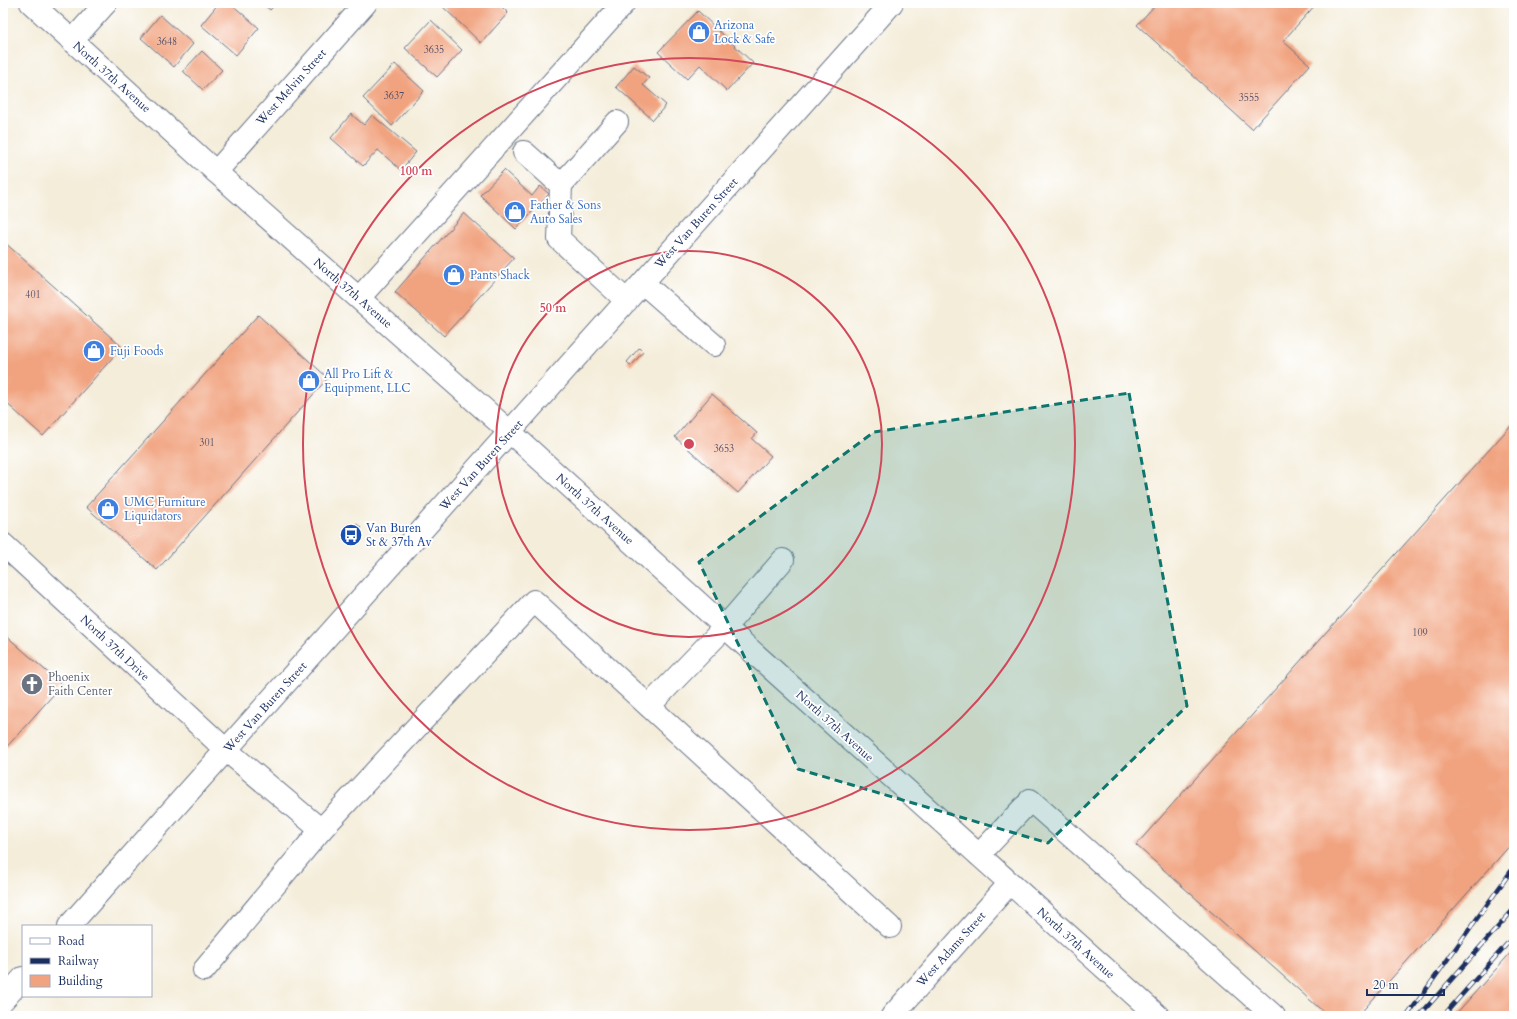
<svg xmlns="http://www.w3.org/2000/svg" width="1517" height="1019" viewBox="0 0 1517 1019" font-family="Cardo,serif">
  <style>
    .building { fill: #f1a37f }
    .lines { fill: none; stroke-linecap: round; stroke-linejoin: round }
    .minor-casing { stroke: #677289; stroke-width: 24 }
    .major-casing { stroke: #677289; stroke-width: 24 }
    .minor { stroke: #fff; stroke-width: 22 }
    .major { stroke: #fff; stroke-width: 22 }
    .rail-casing { stroke: #1b2f5e; stroke-width: 4.5 }
    .rail { stroke: #fff; stroke-width: 3; stroke-dasharray: 9; stroke-linecap: butt }
    .marked { fill: #0f766e; fill-opacity: 0.2; stroke: #0f766e; stroke-width: 3; stroke-dasharray: 8 5; stroke-linejoin: round }
    .ring { fill: none; stroke: #d1495b; stroke-width: 2 }
    .labels { text-anchor: middle; stroke-width: 3.5; stroke-linejoin: round; paint-order: stroke }
    .number-label { font-size: 10px; fill: #504c66 }
    .shop-label { font-size: 12px; fill: #366cbe; stroke: #fff; text-anchor: start }
    .street-label { font-size: 12px; fill: #1b2f5e; stroke: #fff }
    .transit-label { font-size: 12px; fill: #164399; stroke: #fff; text-anchor: start }
    .worship-label { font-size: 12px; fill: #5b616d; stroke: #fff; text-anchor: start }
    .centre { fill: #d1495b; stroke: #fff; stroke-width: 2 }
    .ring-label { font-size: 12px; text-anchor: middle; font-weight: bold; fill: #d1495b; stroke: #fff; stroke-width: 3.5; stroke-linejoin: round; paint-order: stroke }
  </style>
  <rect width="100%" height="100%" fill="#fff"/>
  <filter id="ink" filterUnits="userSpaceOnUse"><feTurbulence type="fractalNoise" baseFrequency=".025" numOctaves="2"/><feDisplacementMap in="SourceGraphic" scale="8" xChannelSelector="R" yChannelSelector="G"/><feConvolveMatrix kernelMatrix="1 2 1 2 8 2 1 2 1" color-interpolation-filters="sRGB"/></filter>
  <filter id="wash" filterUnits="userSpaceOnUse"><feTurbulence type="fractalNoise" baseFrequency=".012" numOctaves="4" result="noise"/><feDisplacementMap in="SourceGraphic" scale="16" xChannelSelector="R" yChannelSelector="G"/><feGaussianBlur stdDeviation="0.9" result="paint"/><feColorMatrix in="noise" values="0 0 0 0 0 0 0 0 0 0 0 0 0 0 0 0 0 1.4 0 .05"/><feComposite in="paint" operator="in"/></filter>
  <g filter="url(#wash)">
    <rect width="100%" height="100%" fill="#f4edda"/>
    <g id="blocks">
      <g class="building">
        <polygon points="219,3 230,3 259,28 236,55 201,25"/>
        <polygon points="262,3 276,3 270,10"/>
        <polygon points="445,3 498,3 508,13 481,43 442,6"/>
        <polygon points="1157,3 1317,3 1283,41 1310,65 1252,129 1137,25"/>
        <polygon points="698,11 753,63 727,91 700,65 687,79 658,52"/>
        <polygon points="160,15 193,44 174,67 141,38"/>
        <polygon points="431,20 462,50 437,77 405,48"/>
        <polygon points="202,51 222,70 203,90 183,71"/>
        <polygon points="395,64 424,91 392,126 363,98"/>
        <polygon points="634,66 649,78 643,85 666,105 653,120 616,87"/>
        <polygon points="351,114 364,125 372,115 416,152 401,170 378,150 363,166 331,138"/>
        <polygon points="504,170 532,196 540,186 549,194 516,229 480,195"/>
        <polygon points="464,213 514,258 444,336 395,292"/>
        <polygon points="3,241 122,347 43,436 3,400"/>
        <polygon points="258,315 328,378 157,570 86,507"/>
        <polygon points="639,348 643,352 631,366 627,362"/>
        <polygon points="712,394 757,433 752,439 771,456 738,493 675,437"/>
        <polygon points="1514,422 1514,841 1358,1016 1328,1016 1136,845"/>
        <polygon points="357,524 361,528 350,540 346,536"/>
        <polygon points="3,633 62,685 3,751"/>
        <polygon points="1514,949 1514,1016 1454,1016"/>
      </g>
    </g>
  </g>
  <g filter="url(#ink)">
    <use href="#blocks" fill-opacity="0" stroke="#677289" stroke-width="1"/>
    <g class="lines">
      <g class="minor-casing">
        <g id="minor">
          <polyline points="31,3 216,172 510,432 725,627 1158,1016"/>
          <polyline points="72,41 106,3"/>
          <polyline points="524,152 561,185 559,239 627,301"/>
          <polyline points="216,172 366,3"/>
          <polyline points="561,185 617,122"/>
          <polyline points="643,283 714,345"/>
          <polyline points="359,298 624,3"/>
          <polyline points="3,544 226,750 321,830 534,601 890,927"/>
          <polyline points="649,706 725,627 783,560"/>
          <polyline points="1030,800 1274,1016"/>
          <polyline points="979,855 1024,807"/>
          <polyline points="204,970 321,830"/>
          <polyline points="892,1016 1010,883"/>
        </g>
      </g>
      <g class="major-casing">
        <g id="major">
          <polyline points="69,926 892,3"/>
          <polyline points="3,1000 23,978"/>
        </g>
      </g>
      <use href="#minor" class="minor"/>
      <use href="#major" class="major"/>
      <g class="rail-casing">
        <g id="rail">
          <polyline points="1407,1016 1514,867"/>
          <polyline points="1419,1016 1514,909"/>
          <polyline points="1443,1016 1514,936"/>
        </g>
      </g>
      <use href="#rail" class="rail"/>
    </g>
  </g>
  <path class="marked" d="M1129 393 1187 706 1048 843 798 769 699 562 874 432Z"/>
  <g class="ring">
    <circle cx="689" cy="444" r="193"/>
    <circle cx="689" cy="444" r="386"/>
  </g>
  <defs>
    <g id="shop-disc" transform="scale(1.15)"><circle r="9.5" fill="#3f7fe0" stroke="#fff"/><path d="M-5-2.5h2.3a2.7 3.5 0 0 1 5.4 0H5L5.5 6h-11ZM-1.5-2.5h3a1.5 2.3 0 0 0-3 0Z" fill="#fff"/></g>
    <g id="bus-disc" transform="scale(1.15)"><circle r="9.5" fill="#1a4fb4" stroke="#fff"/><path d="M-5-6H5V4H4V6H2V4H-2V6H-4V4H-5ZM-3.5-4V0h7V-4ZM-3.5 1.2v1.5H-2V1.2ZM2 1.2v1.5H3.5V1.2Z" fill="#fff"/></g>
    <g id="church-disc" transform="scale(1.15)"><circle r="9.5" fill="#6b7280" stroke="#fff"/><path d="M-1.2-6h2.4v3.5h3.3v2.4h-3.3V6h-2.4V-.1h-3.3v-2.4h3.3Z" fill="#fff"/></g>
  </defs>
  <g fill-rule="evenodd">
    <use href="#shop-disc" x="699" y="32"/>
    <use href="#shop-disc" x="515" y="212"/>
    <use href="#shop-disc" x="454" y="275"/>
    <use href="#shop-disc" x="94" y="351"/>
    <use href="#shop-disc" x="309" y="381"/>
    <use href="#shop-disc" x="108" y="509"/>
    <use href="#bus-disc" x="351" y="535"/>
    <use href="#church-disc" x="32" y="684"/>
  </g>
  <g class="labels">
    <g class="number-label">
      <text x="167" y="45">3648</text>
      <text x="434" y="53">3635</text>
      <text x="394" y="99">3637</text>
      <text x="1249" y="101">3555</text>
      <text x="33" y="298">401</text>
      <text x="207" y="446">301</text>
      <text x="724" y="452">3653</text>
      <text x="1420" y="636">109</text>
    </g>
    <g class="shop-label">
      <text x="714" y="29">Arizona<tspan x="714" dy="14">Lock &amp; Safe</tspan></text>
      <text x="530" y="209">Father &amp; Sons<tspan x="530" dy="14">Auto Sales</tspan></text>
      <text x="470" y="279">Pants Shack</text>
      <text x="110" y="355">Fuji Foods</text>
      <text x="324" y="378">All Pro Lift &amp;<tspan x="324" dy="14">Equipment, LLC</tspan></text>
      <text x="124" y="506">UMC Furniture<tspan x="124" dy="14">Liquidators</tspan></text>
    </g>
    <g class="street-label">
      <text transform="translate(112 77) rotate(42)" y="4">North 37th Avenue</text>
      <text transform="translate(291 87) rotate(-48)" y="4">West Melvin Street</text>
      <text transform="translate(696 223) rotate(-48)" y="4">West Van Buren Street</text>
      <text transform="translate(353 293) rotate(41)" y="4">North 37th Avenue</text>
      <text transform="translate(481 465) rotate(-48)" y="4">West Van Buren Street</text>
      <text transform="translate(595 509) rotate(42)" y="4">North 37th Avenue</text>
      <text transform="translate(115 648) rotate(43)" y="4">North 37th Drive</text>
      <text transform="translate(265 707) rotate(-48)" y="4">West Van Buren Street</text>
      <text transform="translate(835 726) rotate(42)" y="4">North 37th Avenue</text>
      <text transform="translate(1076 943) rotate(42)" y="4">North 37th Avenue</text>
      <text transform="translate(951 949) rotate(-48)" y="4">West Adams Street</text>
    </g>
    <g class="transit-label">
      <text x="366" y="532">Van Buren<tspan x="366" dy="14">St &amp; 37th Av</tspan></text>
    </g>
    <g class="worship-label">
      <text x="48" y="681">Phoenix<tspan x="48" dy="14">Faith Center</tspan></text>
    </g>
  </g>
  <circle cx="689" cy="444" r="6" class="centre"/>
  <g class="ring-label">
    <text x="416" y="175">100 m</text>
    <text x="553" y="312">50 m</text>
  </g>
  <rect width="1517" height="1019" fill="none" stroke="#fff" stroke-width="16"/>
  <rect x="22" y="925" width="130" height="72" fill="#ffffff" stroke="#a4acbf"/>
  <rect x="30" y="938" width="20" height="6" fill="#ffffff" stroke="#a4acbf"/>
  <text x="58" y="945" font-size="12" fill="#1b2f5e">Road</text>
  <rect x="30" y="958" width="20" height="6" fill="#1b2f5e" stroke="#a4acbf"/>
  <text x="58" y="965" font-size="12" fill="#1b2f5e">Railway</text>
  <rect x="30" y="975" width="20" height="12" fill="#f1a37f" stroke="#a4acbf"/>
  <text x="58" y="985" font-size="12" fill="#1b2f5e">Building</text>
  <path d="M1367 989v6h77v-6" fill="none" stroke="#1b2f5e" stroke-width="2"/>
  <text x="1373" y="989" font-size="12" fill="#1b2f5e" stroke="#ffffff" stroke-width="3" paint-order="stroke">20 m</text>
</svg>
